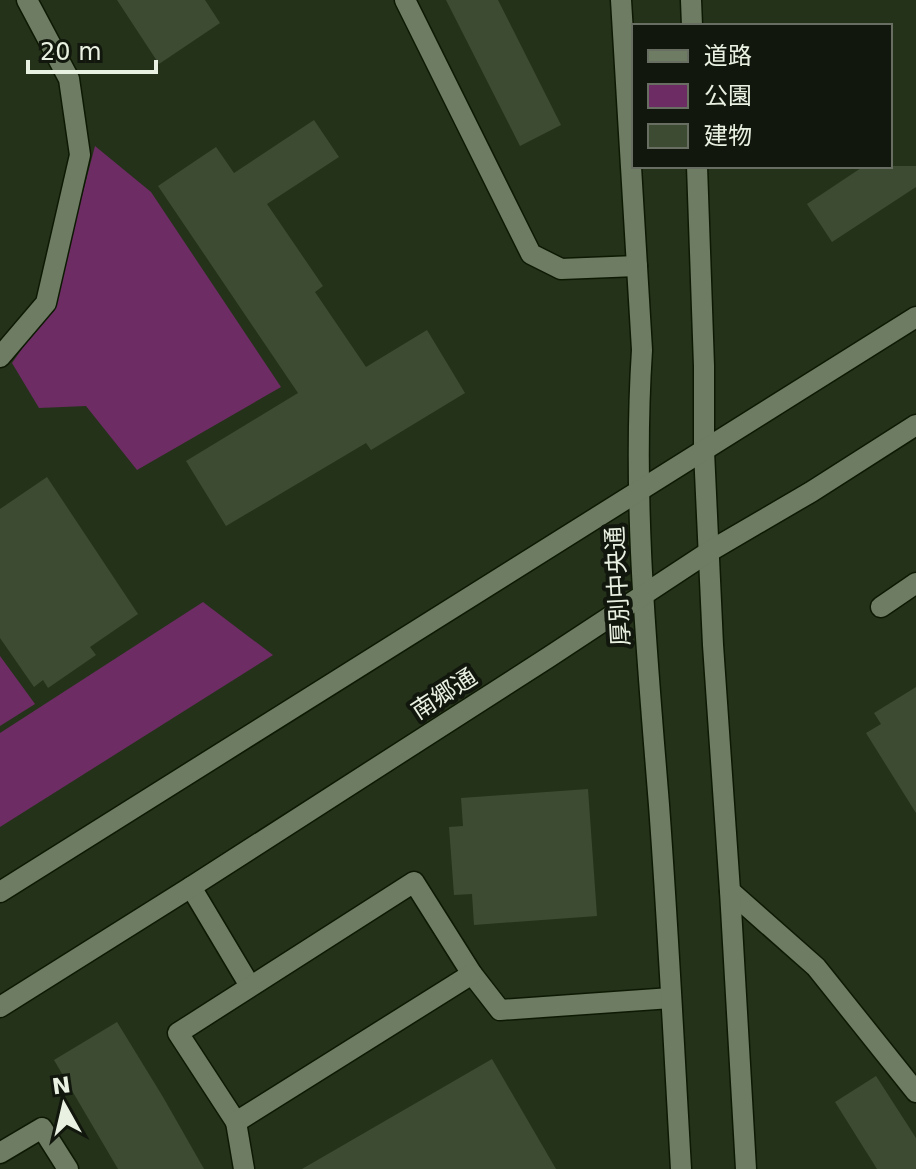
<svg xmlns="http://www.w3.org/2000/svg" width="916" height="1169" viewBox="0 0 916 1169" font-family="'DejaVu Sans','Noto Sans JP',sans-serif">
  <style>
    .green { fill: #6d2c64 }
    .building { fill: #3e4b33 }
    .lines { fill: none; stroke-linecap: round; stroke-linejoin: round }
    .lane-casing { stroke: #0e1904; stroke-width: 23 }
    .street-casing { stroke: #0e1904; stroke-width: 23 }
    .secondary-casing { stroke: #0e1904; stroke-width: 23 }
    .lane { stroke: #6d7c62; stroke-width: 20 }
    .street { stroke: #6d7c62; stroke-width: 20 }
    .secondary { stroke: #6d7c62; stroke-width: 20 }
    .labels { text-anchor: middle; stroke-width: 8; stroke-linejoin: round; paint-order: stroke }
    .street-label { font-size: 24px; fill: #e9f1e2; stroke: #12170d }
  </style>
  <rect width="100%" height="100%" fill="#25321a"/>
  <g class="green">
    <polygon points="95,146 151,192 281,387 137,470 86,406 39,408 12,363 54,303"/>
    <polygon points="203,602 273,655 0,827 0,733"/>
    <polygon points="0,656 35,704 0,726"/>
  </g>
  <g class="building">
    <polygon points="117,0 205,0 220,23 159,64"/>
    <polygon points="446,0 498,0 561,125 520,146"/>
    <polygon points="314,120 339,157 267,204 323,286 315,292 366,367 427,330 465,393 371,450 366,443 226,526 186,461 298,393 158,186 216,147 234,173"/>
    <polygon points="864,166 916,166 916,187 832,242 807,204"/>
    <polygon points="47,477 138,614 90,647 96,655 48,688 43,680 34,687 0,638 0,509"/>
    <polygon points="916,687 916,813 866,733 881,724 874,713"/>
    <polygon points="588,789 597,916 474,925 472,894 454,895 449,827 463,826 461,798"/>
    <polygon points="117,1022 163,1097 204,1169 118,1169 54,1060"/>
    <polygon points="492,1059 556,1169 302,1169"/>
    <polygon points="876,1076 916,1138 916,1169 877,1169 835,1102"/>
  </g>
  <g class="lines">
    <g class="lane-casing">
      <g id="lane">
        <polyline points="881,607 916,583"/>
        <polyline points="191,887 250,986"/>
        <polyline points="236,1122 178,1033 414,882 472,974 500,1010 671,998"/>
        <polyline points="244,1169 236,1122 472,974"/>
      </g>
    </g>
    <g class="street-casing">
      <g id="street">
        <polyline points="405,0 531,254 561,269 637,266"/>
        <polyline points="0,357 46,303 80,155 69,79 27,0"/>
        <polyline points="730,891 816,967 916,1092"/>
        <polyline points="0,1153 42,1128 68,1169"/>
      </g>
    </g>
    <g class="secondary-casing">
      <g id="secondary">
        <path d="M621 0 642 350C632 502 647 654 659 805 668 926 674 1048 681 1169"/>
        <polyline points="691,0 692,26"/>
        <polyline points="697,166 704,366 704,451 713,645 730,891 746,1169"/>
        <polyline points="0,892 916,317"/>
        <polyline points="0,1007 191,887 549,657 710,551 811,492 916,425"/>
      </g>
    </g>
    <use href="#lane" class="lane"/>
    <use href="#street" class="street"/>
    <use href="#secondary" class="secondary"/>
  </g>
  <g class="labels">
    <g class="street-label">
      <text transform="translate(618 586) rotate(-93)" y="8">厚別中央通</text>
      <text transform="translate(444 694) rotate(-33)" y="8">南郷通</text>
    </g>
  </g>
  <rect x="632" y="24" width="260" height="144" fill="#12170d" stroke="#686e62" stroke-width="2"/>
  <rect x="648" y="50" width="40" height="12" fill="#6d7c62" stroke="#686e62" stroke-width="2"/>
  <text x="704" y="64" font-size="24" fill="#e9f1e2">道路</text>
  <rect x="648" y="84" width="40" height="24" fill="#6d2c64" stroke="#686e62" stroke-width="2"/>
  <text x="704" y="104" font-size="24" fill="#e9f1e2">公園</text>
  <rect x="648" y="124" width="40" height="24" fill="#3e4b33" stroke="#686e62" stroke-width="2"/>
  <text x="704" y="144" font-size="24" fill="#e9f1e2">建物</text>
  <g transform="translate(64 1105) rotate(352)" stroke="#12170d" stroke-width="6" paint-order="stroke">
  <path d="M0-6L14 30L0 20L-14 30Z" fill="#e9f1e2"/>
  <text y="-12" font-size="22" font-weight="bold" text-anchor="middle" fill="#e9f1e2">N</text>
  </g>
  <path d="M28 60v12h128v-12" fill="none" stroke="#e9f1e2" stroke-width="4"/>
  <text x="40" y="60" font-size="24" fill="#e9f1e2" stroke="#12170d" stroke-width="6" paint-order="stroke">20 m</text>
</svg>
